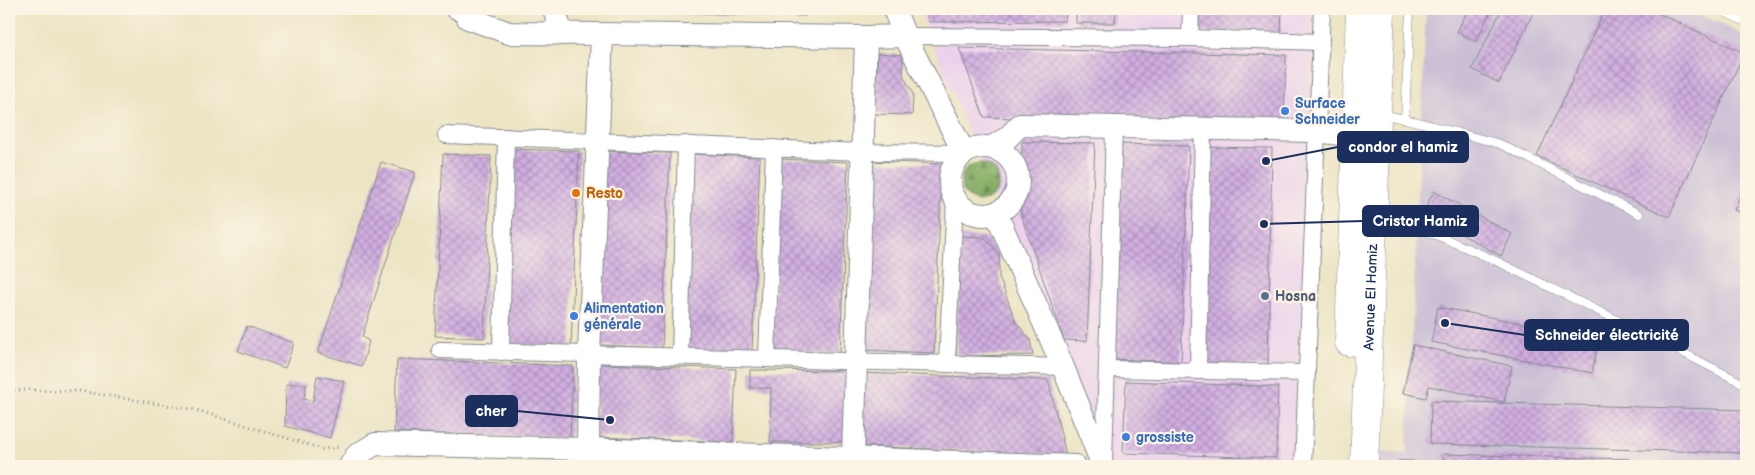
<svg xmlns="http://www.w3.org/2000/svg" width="1755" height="475" viewBox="0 0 1755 475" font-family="'Balsamiq Sans',sans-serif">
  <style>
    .built { fill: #ebd1eb }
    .industrial { fill: #cbbfd5 }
    .forest { fill: url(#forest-firs); stroke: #506e60 }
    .building { fill: url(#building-cross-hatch) }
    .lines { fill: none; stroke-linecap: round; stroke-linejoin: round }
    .lane-casing { stroke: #848a90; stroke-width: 9 }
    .street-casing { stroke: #848a90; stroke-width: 18 }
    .secondary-casing { stroke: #848a90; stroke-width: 24 }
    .highway-casing { stroke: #848a90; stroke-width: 29 }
    .path { stroke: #848a90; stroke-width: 3; stroke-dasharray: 1 4; stroke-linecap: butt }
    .lane { stroke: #fff; stroke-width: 8 }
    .street { stroke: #fff; stroke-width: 16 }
    .secondary { stroke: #fff; stroke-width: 22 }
    .highway { stroke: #fff; stroke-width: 28 }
    .shop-dot { fill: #3f7fe0; stroke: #fcf5e5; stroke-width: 2 }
    .food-dot { fill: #e8710a; stroke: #fcf5e5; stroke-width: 2 }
    .service-dot { fill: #5c6f8a; stroke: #fcf5e5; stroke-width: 2 }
    .labels { text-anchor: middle; stroke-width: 4.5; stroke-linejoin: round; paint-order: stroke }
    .shop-label { font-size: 14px; font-weight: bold; fill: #366cbe; stroke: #fcf5e5; text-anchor: start }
    .food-label { font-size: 14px; font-weight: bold; fill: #c56008; stroke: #fcf5e5; text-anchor: start }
    .service-label { font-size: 14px; font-weight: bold; fill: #4e5e75; stroke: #fcf5e5; text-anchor: start }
    .street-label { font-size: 14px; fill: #1b2f5e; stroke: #fcf5e5 }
    .leader { fill: none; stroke: #1b2f5e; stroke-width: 2 }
    .callout-dot { fill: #1b2f5e; stroke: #fcf5e5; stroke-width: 2 }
    .callout { fill: #1b2f5e; stroke: #1b2f5e; stroke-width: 2 }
    .callout-label { font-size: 15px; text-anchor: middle; font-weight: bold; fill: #fff }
  </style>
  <defs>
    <pattern id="forest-firs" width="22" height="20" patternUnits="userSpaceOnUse" patternTransform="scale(1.25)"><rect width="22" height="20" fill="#85ad63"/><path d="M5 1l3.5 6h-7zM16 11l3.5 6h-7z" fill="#6c8d55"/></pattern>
    <pattern id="building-cross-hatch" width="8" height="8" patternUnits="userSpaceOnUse" patternTransform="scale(1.25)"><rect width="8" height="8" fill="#d2afe1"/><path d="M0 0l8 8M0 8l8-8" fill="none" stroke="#aa8fba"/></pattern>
  </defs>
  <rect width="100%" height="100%" fill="#fcf5e5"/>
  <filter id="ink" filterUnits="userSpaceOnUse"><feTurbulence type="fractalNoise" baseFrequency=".02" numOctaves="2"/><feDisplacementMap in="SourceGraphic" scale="10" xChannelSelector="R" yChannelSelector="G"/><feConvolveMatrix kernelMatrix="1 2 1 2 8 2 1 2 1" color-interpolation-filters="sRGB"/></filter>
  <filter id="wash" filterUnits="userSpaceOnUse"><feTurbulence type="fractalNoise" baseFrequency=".0096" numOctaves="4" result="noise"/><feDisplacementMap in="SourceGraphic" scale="20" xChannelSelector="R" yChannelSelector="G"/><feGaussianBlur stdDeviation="1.12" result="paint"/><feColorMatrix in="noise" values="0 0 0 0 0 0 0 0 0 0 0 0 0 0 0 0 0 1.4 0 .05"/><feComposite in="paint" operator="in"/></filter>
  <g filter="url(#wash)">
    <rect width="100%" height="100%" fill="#ece4c3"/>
    <g class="built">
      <polygon points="919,9 1313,9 1303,466 1103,466"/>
      <polygon points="384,461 408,462 469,463 469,466 378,466"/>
    </g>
    <polygon class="industrial" points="1426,9 1688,9 1746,36 1746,466 1376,466 1376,452 1407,454"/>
    <circle class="forest" cx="980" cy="182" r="19"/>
    <g id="blocks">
      <g class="building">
        <polygon points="585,9 805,9 805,16 585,10"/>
        <polygon points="924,9 1066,9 1065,21 929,22"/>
        <polygon points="1076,9 1116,9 1115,23 1076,23"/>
        <rect x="1123" y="9" width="26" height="2"/>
        <polygon points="1196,9 1282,9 1281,33 1195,31"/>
        <polygon points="1468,9 1492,9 1476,42 1457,32"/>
        <polygon points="1502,9 1535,9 1499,83 1472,69"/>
        <polygon points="1605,9 1649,9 1744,53 1669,217 1537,156"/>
        <polygon points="959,48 1286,55 1284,126 984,117"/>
        <polygon points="878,53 903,55 903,75 913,94 912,115 874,114"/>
        <polygon points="1022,142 1095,143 1087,341 1064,340 1021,215"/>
        <polygon points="1120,144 1189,146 1181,362 1112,359"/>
        <polygon points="1205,147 1272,148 1268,366 1201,365"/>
        <polygon points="512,149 579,151 571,347 504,344"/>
        <polygon points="604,151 670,153 662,348 596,345"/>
        <polygon points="443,154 491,156 484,338 435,336"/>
        <polygon points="692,154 760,157 752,351 685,349"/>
        <polygon points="780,159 848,162 840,354 772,351"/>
        <polygon points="867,161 942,164 934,353 859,350"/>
        <polygon points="381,162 415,172 362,337 369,341 362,366 318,353"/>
        <polygon points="1746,182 1746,215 1734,210"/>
        <polygon points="1434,191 1512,234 1501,256 1423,213"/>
        <polygon points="961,236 984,237 999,254 999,277 1016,322 1030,339 1033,355 956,356"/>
        <polygon points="1438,307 1599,338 1592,373 1431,342"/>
        <polygon points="247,326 294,343 285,368 238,351"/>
        <polygon points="1413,345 1512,366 1504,402 1429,386 1426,398 1403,393"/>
        <polygon points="397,359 573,366 570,439 394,432"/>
        <polygon points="598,364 736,369 733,442 595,437"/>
        <polygon points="750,370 846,371 845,442 770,442 771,388 750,388"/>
        <polygon points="862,373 1048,380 1066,455 859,446"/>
        <polygon points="317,376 344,381 330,438 285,426 286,384 306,384 304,399 313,401"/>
        <polygon points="1126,381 1278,387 1276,458 1123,453"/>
        <polygon points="1431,401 1746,410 1746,453 1430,444"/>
        <polygon points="1443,454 1629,459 1628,466 1443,466"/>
        <rect x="1399" y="461" width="14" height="5"/>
      </g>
    </g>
  </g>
  <g filter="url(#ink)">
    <use href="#blocks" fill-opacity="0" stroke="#848a90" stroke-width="1"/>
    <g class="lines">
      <g class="lane-casing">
        <g id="lane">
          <polyline points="1718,9 1746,22"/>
          <polyline points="1382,114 1422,123 1500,144 1639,214"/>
          <polyline points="1405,119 1410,9"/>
          <polyline points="1377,215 1441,237 1492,259 1660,341 1746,385"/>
        </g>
      </g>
      <g class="street-casing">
        <g id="street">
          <polyline points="453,9 468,18"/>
          <polyline points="905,36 1190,38 1321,42"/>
          <polyline points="1190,38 1191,9"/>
          <polyline points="446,135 863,152 964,153"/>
          <polyline points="440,350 1063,367"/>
          <polyline points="501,352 506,137"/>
          <polyline points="680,356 686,144"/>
          <polyline points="767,359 774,148"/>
          <polyline points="947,363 955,199"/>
          <polyline points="1107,369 1307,373"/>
          <polyline points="1198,371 1203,128"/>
          <polyline points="1104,462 1114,127"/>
          <polyline points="1303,466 1322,9"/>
        </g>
      </g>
      <g class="secondary-casing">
        <g id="secondary">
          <polyline points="474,9 468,18 509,33 866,37 905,36"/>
          <polyline points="554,9 562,34"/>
          <polyline points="894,9 905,36 964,153"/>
          <circle cx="984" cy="181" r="34"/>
          <polyline points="992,147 1007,138 1020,125 1317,131 1355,136"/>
          <polyline points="996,213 1063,367 1103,466"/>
          <polyline points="588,449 589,354 602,35"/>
          <polyline points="853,458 866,37"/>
          <polyline points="350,466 357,455 375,444 588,449 1075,466"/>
        </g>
      </g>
      <g class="highway-casing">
        <g id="highway">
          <polyline points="1349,342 1360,9"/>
          <path id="s1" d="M1364 466 1381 9"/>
        </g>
      </g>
      <polyline class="path" points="9,390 79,391 196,410 322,449 340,447"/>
      <use href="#lane" class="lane"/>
      <use href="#street" class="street"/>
      <use href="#secondary" class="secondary"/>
      <use href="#highway" class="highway"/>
    </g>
  </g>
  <g class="shop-dot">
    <circle cx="1285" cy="111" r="5"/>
    <circle cx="574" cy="316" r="5"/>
    <circle cx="1126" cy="437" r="5"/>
  </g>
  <circle class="food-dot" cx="576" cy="193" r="5"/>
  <circle class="service-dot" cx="1265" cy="296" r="5"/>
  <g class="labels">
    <g class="shop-label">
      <text x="1295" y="108">Surface<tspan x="1295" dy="16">Schneider</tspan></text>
      <text x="584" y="313">Alimentation<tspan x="584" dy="16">générale</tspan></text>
      <text x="1136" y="442">grossiste</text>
    </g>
    <g class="food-label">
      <text x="586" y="198">Resto</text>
    </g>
    <g class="service-label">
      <text x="1275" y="301">Hosna</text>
    </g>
    <g class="street-label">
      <text dy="5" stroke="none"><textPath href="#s1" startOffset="169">Avenue El Hamiz</textPath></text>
    </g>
  </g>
  <path class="leader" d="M1266 161L1338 147M1264 224L1363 221M1445 323L1525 335M610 420L517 411"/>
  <g class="callout-dot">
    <circle cx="1266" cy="161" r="5"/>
    <circle cx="1264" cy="224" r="5"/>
    <circle cx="1445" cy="323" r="5"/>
    <circle cx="610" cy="420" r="5"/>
  </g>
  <g class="callout">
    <rect x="1338" y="132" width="130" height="30" rx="5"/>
    <rect x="1363" y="206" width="115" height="30" rx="5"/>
    <rect x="1525" y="320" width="163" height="30" rx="5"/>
    <rect x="466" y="396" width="51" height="30" rx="5"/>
  </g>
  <g class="callout-label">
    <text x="1403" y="152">condor el hamiz</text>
    <text x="1420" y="226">Cristor Hamiz</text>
    <text x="1607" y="340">Schneider électricité</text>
    <text x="491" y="416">cher</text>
  </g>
  <rect width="1755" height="475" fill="none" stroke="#fcf5e5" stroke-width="30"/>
</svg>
